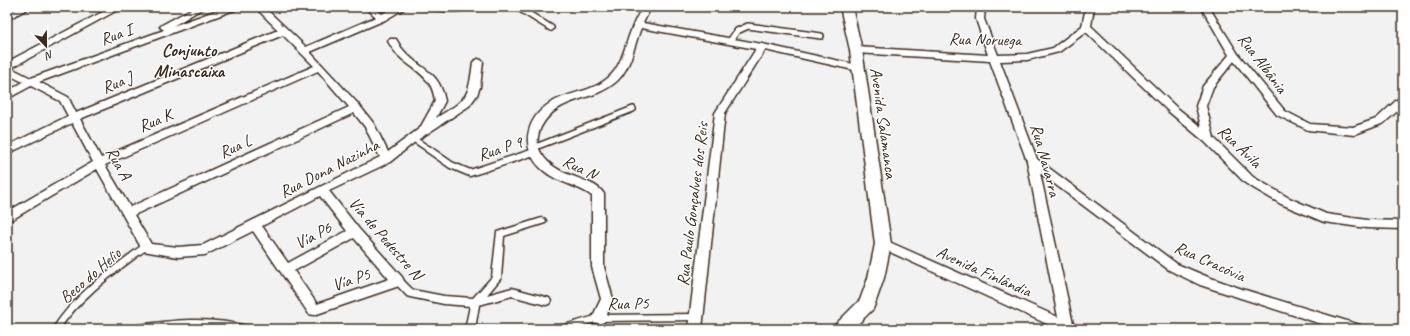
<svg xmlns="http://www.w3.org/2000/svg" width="1410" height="336" viewBox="0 0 1410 336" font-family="Caveat,sans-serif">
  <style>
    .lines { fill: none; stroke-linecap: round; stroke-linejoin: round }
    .service-far1-casing { stroke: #3b2a1e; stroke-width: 8 }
    .service-casing { stroke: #3b2a1e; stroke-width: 9 }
    .pedestrian-casing { stroke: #3b2a1e; stroke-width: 3 }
    .minor-casing { stroke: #3b2a1e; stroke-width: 3 }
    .tertiary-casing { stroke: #3b2a1e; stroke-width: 3 }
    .service-far1 { stroke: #fff; stroke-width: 5 }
    .service { stroke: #fff; stroke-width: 6 }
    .pedestrian { fill: #fff; fill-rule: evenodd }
    .minor { fill: #fff; fill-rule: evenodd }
    .tertiary { fill: #fff; fill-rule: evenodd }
    .labels { text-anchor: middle; stroke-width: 3; stroke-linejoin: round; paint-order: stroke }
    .street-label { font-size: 17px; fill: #3b2a1e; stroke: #fff }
    .neighbourhood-label { font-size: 18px; font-weight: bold; fill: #3b2a1e; stroke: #fff }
  </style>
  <rect width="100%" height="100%" fill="#f3f2f2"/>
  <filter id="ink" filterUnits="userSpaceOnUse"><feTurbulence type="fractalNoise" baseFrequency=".025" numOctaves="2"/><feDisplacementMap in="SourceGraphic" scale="8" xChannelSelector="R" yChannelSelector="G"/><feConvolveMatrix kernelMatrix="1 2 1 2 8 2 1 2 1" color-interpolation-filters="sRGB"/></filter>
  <g filter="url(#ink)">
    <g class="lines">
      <g class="service-far1-casing">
        <g id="service-far1">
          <polyline points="425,7 454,9 470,7"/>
          <polyline points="517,7 551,28"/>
          <polyline points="730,41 737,31 748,26 821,36"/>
          <polyline points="412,138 430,150"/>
          <polyline points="533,148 633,109"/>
        </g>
      </g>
      <g class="service-casing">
        <g id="service">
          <polyline points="428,149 451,165 470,173 534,152"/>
          <path d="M56 329C79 294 113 271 146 246"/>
          <path d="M133 329C172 323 208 319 247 329"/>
          <polyline points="561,329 599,318 697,317"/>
        </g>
      </g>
      <g class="pedestrian-casing">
        <polygon id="pedestrian" points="542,218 545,219 546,221 545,223 504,236 501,278 487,295 512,288 549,298 551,301 549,304 546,305 512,296 479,305 475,329 465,329 470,306 444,304 410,297 407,296 393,281 395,278 398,277 401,278 413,290 444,296 473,298 492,277 497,232"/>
      </g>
      <g class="minor-casing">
        <g id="minor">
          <polygon points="20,7 31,7 7,20 7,14"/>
          <path d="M112 7H123L11 68 31 78 164 30 160 27 162 25 195 7H205L173 26 226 7H238L237 9 39 82 68 97 76 113 278 30 255 7H264L306 47 376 17 365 7H374L382 14 393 7H407L385 20 310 52 360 106 374 124 388 152 420 128 435 101C434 95 433 89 429 83 417 66 400 64 388 41L390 39H396C399 44 401 48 405 52 423 72 439 70 445 101L436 118C468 98 468 100 473 62L478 59 481 60 483 62 480 87 477 95 469 106 416 141 390 162 329 191 359 229 402 277 404 281 402 285 314 315 309 314 253 231 205 255 178 257 143 251 97 169 13 219 7 220V212L93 162 72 123 7 154V146L68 116 60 101 31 86 7 99V92L23 82 7 74V62ZM283 35 314 66 101 158 80 119ZM318 71 349 107 130 207 105 165ZM354 113 365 127 380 157 203 245 178 247 151 244 134 215ZM320 196 347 231 288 263 262 226ZM354 238 389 279 317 304 294 271Z"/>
          <path d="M643 7H651L643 23 762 44 858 65 863 68 858 71 765 50 725 113 702 329H688L715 113 756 49 641 28C634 45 631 68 617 81 593 103 558 95 541 127 537 136 536 145 541 153 556 179 593 176 604 194V267L613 299 604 322 599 324 594 322 592 318 601 299 592 267V196C578 185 558 183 544 171 517 149 526 114 556 100 574 91 596 91 611 75 623 63 626 41 633 26 635 19 639 13 643 7Z"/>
          <polygon points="977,7 985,7 984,19 998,55 1027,54 1053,48 1082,26 1086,7 1094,7 1091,26 1176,107 1201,127 1196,106 1203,86 1229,55 1201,7 1209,7 1238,54 1285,111 1310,124 1353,127 1376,119 1399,98 1403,97 1403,106 1384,123 1358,133 1354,135 1308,130 1277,115 1234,61 1213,87 1206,106 1214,138 1253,177 1289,198 1326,214 1367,220 1403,221 1403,229 1367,228 1324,222 1281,204 1245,183 1205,142 1168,111 1086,32 1059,52 1027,60 1000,61 1037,159 1177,264 1208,277 1242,289 1360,325 1362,329 1337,329 1200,285 1169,270 1040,173 1073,324 1076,325 1078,329 1058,329 879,247 877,244 879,241 883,239 887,241 1058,317 1027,161 990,61 856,53 851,50 856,47 988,55 976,19"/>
        </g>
      </g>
      <g class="tertiary-casing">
        <polygon id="tertiary" points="840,7 852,7 862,50 891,244 884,278 875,304 873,309 853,329 834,329 836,324 860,300 868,278 875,244 850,50"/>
      </g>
      <use href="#service-far1" class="service-far1"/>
      <use href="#service" class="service"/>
      <use href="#pedestrian" class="pedestrian"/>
      <use href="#minor" class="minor"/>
      <use href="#tertiary" class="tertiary"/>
    </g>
  </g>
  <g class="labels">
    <g class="street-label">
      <text transform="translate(116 34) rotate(-20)" y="6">Rua I</text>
      <text transform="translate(985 39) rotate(1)" y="6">Rua Noruega</text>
      <text transform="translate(1263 63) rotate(53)" y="6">Rua Albânia</text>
      <text transform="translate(117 82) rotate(-22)" y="6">Rua J</text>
      <text transform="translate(155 120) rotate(-23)" y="6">Rua K</text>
      <text transform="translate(884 123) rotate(82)" y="6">Avenida Salamanca</text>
      <text transform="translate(235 146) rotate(-25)" y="6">Rua L</text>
      <text transform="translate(1240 146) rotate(44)" y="6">Rua Ávila</text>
      <text transform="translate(500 148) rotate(-18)" y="6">Rua P 9</text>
      <text transform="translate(1046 160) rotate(75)" y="6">Rua Navarra</text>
      <text transform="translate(119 163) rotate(61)" y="6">Rua A</text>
      <text transform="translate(580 167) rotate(26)" y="6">Rua N</text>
      <text transform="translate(329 168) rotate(-27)" y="6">Rua Dona Nazinha</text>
      <text transform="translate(692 204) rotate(-83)" y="6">Rua Paulo Gonçalves dos Reis</text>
      <text transform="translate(313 235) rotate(-28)" y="6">Vía P6</text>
      <text transform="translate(386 238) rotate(49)" y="6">Vía de Pedestre N</text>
      <text transform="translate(1210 261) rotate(24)" y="6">Rua Cracóvia</text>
      <text transform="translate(984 271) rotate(24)" y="6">Avenida Finlândia</text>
      <text transform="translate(90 275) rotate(-41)" y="6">Beco do Helio</text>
      <text transform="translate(351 279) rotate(-19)" y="6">Vía P5</text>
      <text transform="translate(628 303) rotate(-1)" y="6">Rua P5</text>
    </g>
    <g class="neighbourhood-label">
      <text x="189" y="56">Conjunto<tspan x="189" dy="21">Minascaixa</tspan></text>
    </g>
  </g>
  <rect width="1410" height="336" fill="none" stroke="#fff" stroke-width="24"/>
  <rect x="12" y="12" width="1386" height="312" fill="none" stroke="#3b2a1e" stroke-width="1.5" filter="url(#ink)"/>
  <g transform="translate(46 46) rotate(158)" stroke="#ffffff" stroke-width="3" paint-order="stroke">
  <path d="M0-3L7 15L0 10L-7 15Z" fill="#3b2a1e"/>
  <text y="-6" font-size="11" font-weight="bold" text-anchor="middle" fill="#3b2a1e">N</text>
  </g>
</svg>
